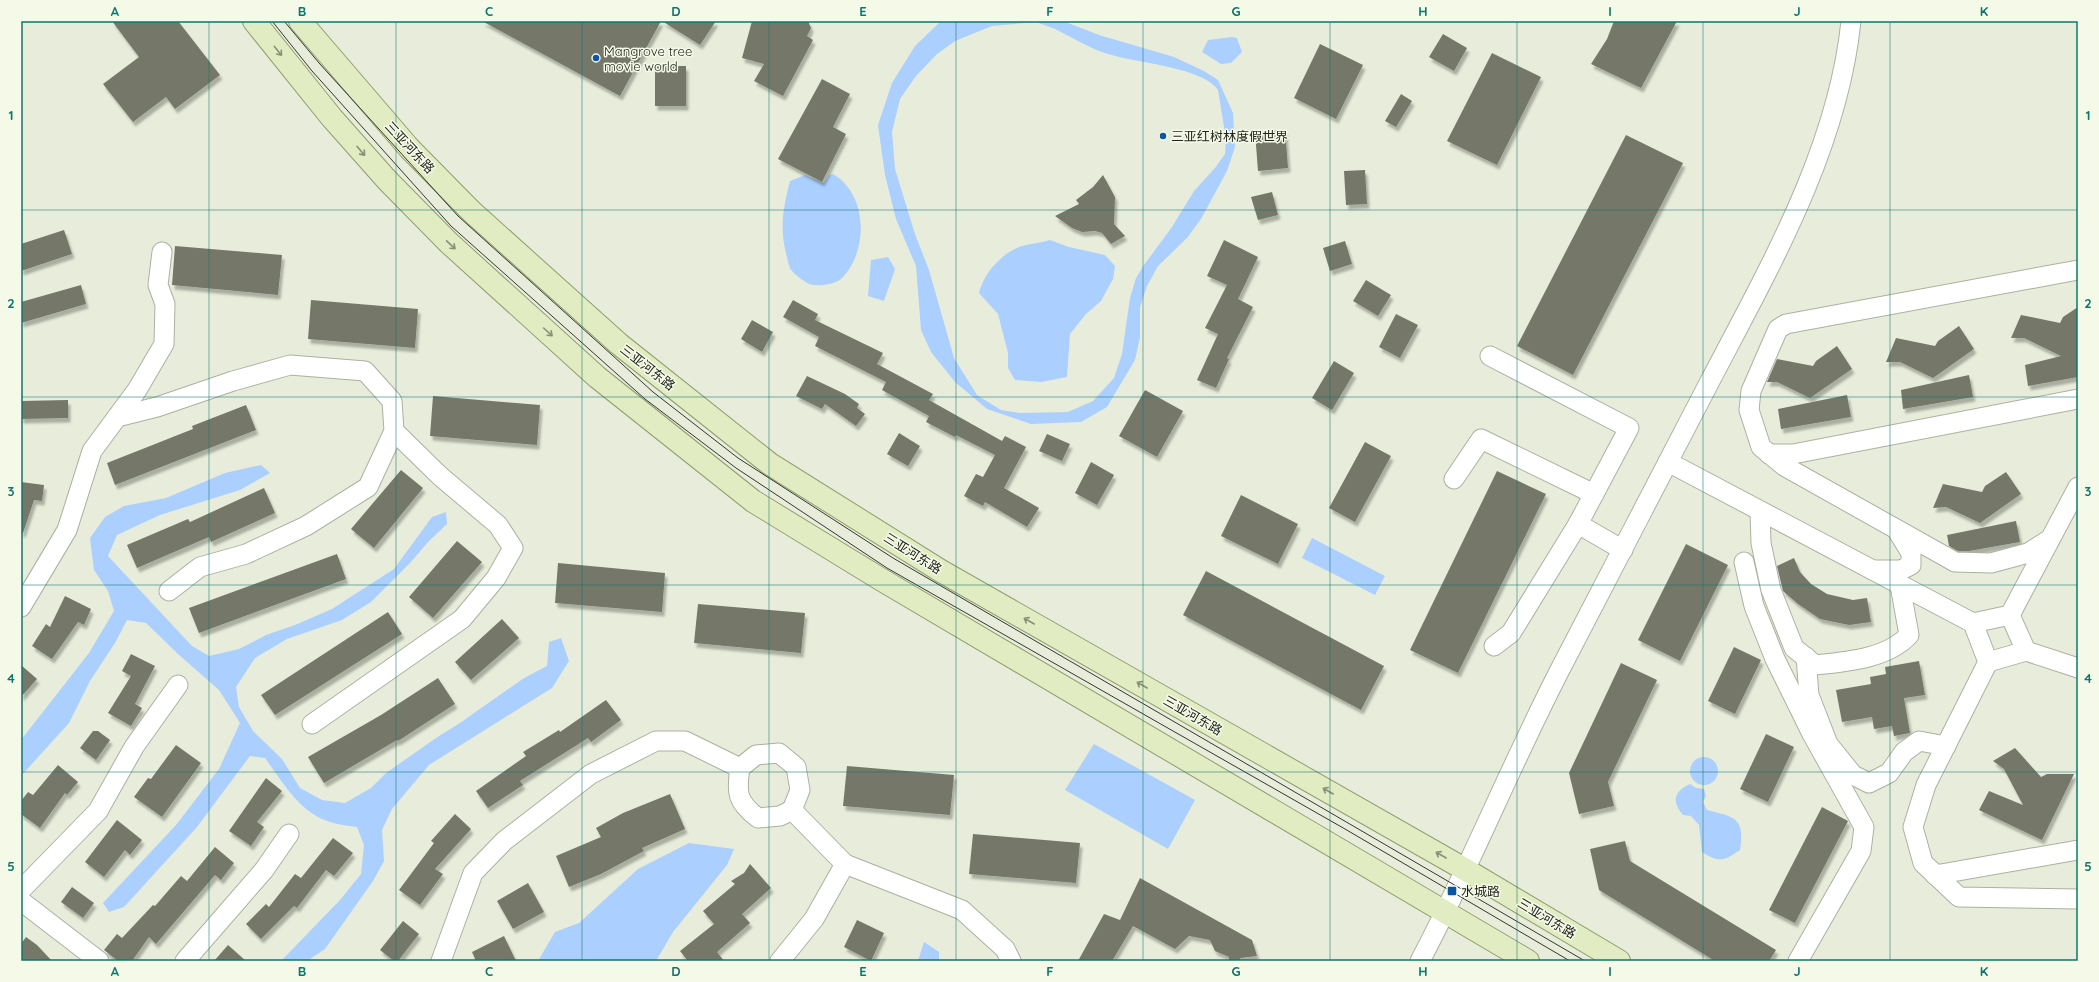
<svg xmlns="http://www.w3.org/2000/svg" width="2099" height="982" viewBox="0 0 2099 982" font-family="Quicksand,'Noto Sans SC',sans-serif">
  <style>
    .water { fill: #abcffe; fill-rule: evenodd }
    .building { fill: #747868; filter: url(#shadow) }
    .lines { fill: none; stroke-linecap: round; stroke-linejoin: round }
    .minor-casing { stroke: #acb19f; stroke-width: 21 }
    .major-casing { stroke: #919d6d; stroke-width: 24 }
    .minor { stroke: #fff; stroke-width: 19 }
    .major { stroke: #e2ecc2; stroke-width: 22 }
    .tram { stroke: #35372f; stroke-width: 1 }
    .oneway { stroke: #8a9076 }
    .grid { fill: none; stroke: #0f766e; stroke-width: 1; stroke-opacity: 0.55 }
    .poi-dot { fill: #0c54a4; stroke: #f5fae8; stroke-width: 1.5 }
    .labels { text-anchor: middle; stroke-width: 3; stroke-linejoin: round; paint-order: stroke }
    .poi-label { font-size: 13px; fill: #1e2019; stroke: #f5fae8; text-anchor: start }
    .street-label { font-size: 13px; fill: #1e2019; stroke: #f5fae8 }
    .neatline { fill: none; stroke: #0f766e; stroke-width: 1.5 }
    .grid-label { font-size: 13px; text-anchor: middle; font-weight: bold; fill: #0f766e }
  </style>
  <defs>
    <filter id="shadow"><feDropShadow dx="2.5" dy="4.5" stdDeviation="1" flood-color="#0004"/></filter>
  </defs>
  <rect width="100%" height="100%" fill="#e8eddb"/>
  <g class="water">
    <path d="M941 21H1063L1099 35 1174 57 1204 71 1218 80 1233 113 1235 147 1227 171 1201 219 1187 238 1158 266 1147 286 1140 307V337L1135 360 1107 407 1081 422 1031 424 987 409 955 382 931 352 921 330 916 266 896 219 885 175 878 125 892 83 915 46ZM1036 22C1043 25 1052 27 1059 31 1077 40 1092 50 1112 55 1138 63 1204 68 1218 90L1226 139 1225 154 1215 168 1194 191 1172 227 1144 265 1136 278 1130 298 1122 354 1114 378 1093 401 1068 412 1019 413 1001 410 977 395 954 358 929 270 915 234 895 169 892 132 900 99 916 76 937 54 955 41 992 26Z"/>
    <polygon points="1232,37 1237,38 1242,52 1231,63 1221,64 1202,52 1208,40"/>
    <path d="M833 174C868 194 869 252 841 279 835 284 822 286 815 285 809 285 806 282 801 279 798 276 794 274 792 271 789 268 788 261 787 257 779 229 783 208 790 181L805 175 824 183 829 175Z"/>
    <path d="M1050 240 1069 247 1105 255 1115 266 1113 279 1101 301 1086 314 1070 334 1067 377 1041 382 1015 380 1008 368V353L998 314 979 293C984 273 1000 255 1019 247 1028 244 1040 243 1050 240Z"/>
    <polygon points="888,257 895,269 884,301 868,296 871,260"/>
    <path d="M261 465 270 473 240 490 160 515 117 535 108 556 192 646 209 656 239 649 266 635 295 625 332 609 394 569 432 517 446 512 447 524 429 541 410 563 371 602 342 620 287 639 255 658 236 687 239 707 253 731 282 759 300 788 322 800 345 803 371 788 386 773 439 736 460 723 524 678 547 666 549 642 561 638 569 661 552 688 429 765 392 809 382 830 384 861 373 881 325 949 307 961H281L340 900 361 874 364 845 357 827C342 825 326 823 313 814 294 802 278 776 265 758L250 756 197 827 124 907 109 912 103 903 176 825 219 769 240 723 219 690 178 654 146 623 127 620 115 643 90 681 69 723 21 776V740L89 653 114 611 108 591 94 570 90 538 105 517 124 506 166 498 225 473Z"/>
    <polygon points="1312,538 1385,576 1375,595 1302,558"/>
    <polygon points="1094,744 1195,800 1168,849 1065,790"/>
    <circle cx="1704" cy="771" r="14"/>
    <path d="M1690 784 1696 788 1704 789 1706 796 1703 802 1707 810C1734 817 1745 817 1740 850 1724 861 1719 863 1702 852L1699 825 1691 816 1683 815C1672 801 1673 792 1690 784Z"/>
    <polygon points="689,843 734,849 727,865 673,932 656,961 538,961 555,932 579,923 638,869"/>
    <polygon points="924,942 939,952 939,961 918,961"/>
  </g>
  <g class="building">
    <polygon points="112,21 178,21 220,75 175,109 166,97 133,122 103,84 139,57"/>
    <polygon points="482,21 661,21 620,96"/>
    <polygon points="662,21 716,21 700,45"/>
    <polygon points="752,21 808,21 811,28 807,36 813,40 783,96 754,81 764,64 742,58"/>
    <polygon points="1614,21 1677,21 1641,88 1591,64 1607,39"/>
    <polygon points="1443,34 1467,48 1454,71 1429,57"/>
    <polygon points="1320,44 1363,65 1336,119 1294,98"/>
    <polygon points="1492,53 1541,77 1497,165 1447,141"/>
    <rect x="655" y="66" width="31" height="40"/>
    <polygon points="822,79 850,94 833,127 846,134 822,182 778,159"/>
    <polygon points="1401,94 1412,101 1396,127 1385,121"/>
    <polygon points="1285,130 1288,168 1258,171 1255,132"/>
    <polygon points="1626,135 1683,163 1573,375 1517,346"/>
    <polygon points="1365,170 1367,204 1346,205 1344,171"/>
    <polygon points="1103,175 1115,197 1114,224 1125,236 1111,244 1102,233 1095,231 1082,232 1072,228 1055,216 1079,204 1076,200 1093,187"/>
    <polygon points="1272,192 1278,215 1258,220 1251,197"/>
    <polygon points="64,230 72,254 21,271 21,244"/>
    <polygon points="1224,240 1258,257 1238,299 1253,307 1227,358 1229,359 1216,388 1197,380 1218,334 1205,328 1227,285 1207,276"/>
    <polygon points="1345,241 1352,264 1330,271 1323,248"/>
    <polygon points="175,246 282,255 278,295 172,285"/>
    <polygon points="1366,280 1391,295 1378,316 1353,301"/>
    <polygon points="81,285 86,304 21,323 21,302"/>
    <polygon points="311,300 418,309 415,348 308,339"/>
    <polygon points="793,300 818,314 815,320 883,353 877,364 933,394 929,400 1002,441 1005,436 1026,447 1004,488 1039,508 1027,527 985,502 983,506 964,496 976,474 983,477 995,455 956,435 955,437 926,422 929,416 882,390 886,382 815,346 819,337 783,317"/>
    <polygon points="2078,307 2078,377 2028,386 2025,365 2061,356 2024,338 2011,338 2021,315 2060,323 2063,317"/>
    <polygon points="1396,314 1418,325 1400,358 1379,347"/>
    <polygon points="752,320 773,332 762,352 741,339"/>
    <polygon points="1959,326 1974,349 1933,378 1900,362 1886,362 1896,338 1935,346 1938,341"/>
    <polygon points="1837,346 1852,369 1810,398 1777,382 1767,382 1777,359 1813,366 1816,361"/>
    <polygon points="1334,361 1354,373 1332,410 1312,398"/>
    <polygon points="1969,375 1973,397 1903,409 1901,390"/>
    <polygon points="807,376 845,394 859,404 857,408 865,414 856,426 825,404 822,409 796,396"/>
    <polygon points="1145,390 1183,411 1157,457 1119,436"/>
    <polygon points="1847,395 1851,417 1781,429 1778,409"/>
    <polygon points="433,396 540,405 537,445 430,436"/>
    <polygon points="68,400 68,418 21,419 21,401"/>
    <polygon points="246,405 256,430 115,485 107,463 193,429 192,426"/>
    <polygon points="899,433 920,446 908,466 887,454"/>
    <polygon points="1047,434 1070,444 1062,461 1039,451"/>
    <polygon points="1365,442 1391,456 1355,522 1329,508"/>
    <polygon points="1091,462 1114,475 1097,505 1075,493"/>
    <polygon points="401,470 423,488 374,548 351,529"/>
    <polygon points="1497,471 1546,494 1458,673 1410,650"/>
    <polygon points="2006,472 2021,494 1980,523 1946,507 1933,508 1943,484 1982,492 1985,486"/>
    <polygon points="21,482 44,485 42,501 34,500 23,533 21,533"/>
    <polygon points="264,488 275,513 211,542 209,537 137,568 127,545 188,519 190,522"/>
    <polygon points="1241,495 1298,524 1278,564 1221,536"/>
    <polygon points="2016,521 2020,542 1969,551 1958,551 1949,546 1947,535"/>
    <polygon points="457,541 482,562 433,618 409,597"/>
    <polygon points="1686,544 1728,565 1680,661 1638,640"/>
    <polygon points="337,554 346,579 199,633 189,608"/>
    <polygon points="1794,558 1800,572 1811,584 1827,594 1853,600 1867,598 1871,622 1849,625 1820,619 1798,604 1783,591 1777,566"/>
    <polygon points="558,563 665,573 662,612 555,603"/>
    <polygon points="1206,571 1384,666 1361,710 1183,615"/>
    <polygon points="65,596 91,609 84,625 78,622 52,659 32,646 46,624 50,627"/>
    <polygon points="698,604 805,613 801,653 694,643"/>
    <polygon points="388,612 402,634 275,715 261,695"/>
    <polygon points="502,619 519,638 471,680 455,662"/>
    <polygon points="1734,647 1761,660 1735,714 1708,701"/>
    <polygon points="131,654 155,666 135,704 142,708 131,726 108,713 131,676 122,671"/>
    <polygon points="1919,661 1925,695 1904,698 1910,733 1894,736 1892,726 1874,729 1872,717 1842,722 1836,690 1871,684 1870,677 1886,674 1885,667"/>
    <polygon points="1621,663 1657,680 1608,782 1614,806 1579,814 1569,773"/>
    <polygon points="21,665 37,679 21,697"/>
    <polygon points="438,678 455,704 398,741 397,740 324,783 308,757 381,715"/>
    <polygon points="606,700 621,720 591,742 588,738 520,781 523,785 488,808 476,791 526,756 523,752 559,730 560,732"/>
    <polygon points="93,731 98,731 110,740 96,760 80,748"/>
    <polygon points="1766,734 1794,747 1768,802 1740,789"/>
    <polygon points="176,745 201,763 162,817 134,797 148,778 151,779"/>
    <polygon points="2015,748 2041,777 2047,774 2074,774 2042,840 1979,810 1989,791 2023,805 2004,769 1993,761"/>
    <polygon points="58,765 78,782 67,795 65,793 40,828 21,814 21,801 28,792 33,795"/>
    <polygon points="847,766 954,775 950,815 843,806"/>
    <polygon points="266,778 282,791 257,822 264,827 251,846 229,831"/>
    <polygon points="670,794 685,829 642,848 644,851 601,874 569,887 556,856 601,837 596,828 623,813"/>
    <polygon points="1822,807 1848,821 1795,923 1769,910"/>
    <polygon points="455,814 471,829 435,869 443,874 420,905 399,890 434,843 431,841"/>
    <polygon points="117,820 142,840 130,855 125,850 104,877 85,862"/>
    <polygon points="973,834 1080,843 1076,883 969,874"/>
    <polygon points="333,838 353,853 334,876 326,870 297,908 294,906 261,939 246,924 266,904 269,907 295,874 301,878"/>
    <polygon points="1625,841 1630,861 1776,950 1769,961 1715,961 1599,890 1590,849"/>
    <polygon points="215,847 234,863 221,880 215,875 156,944 149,937 132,961 118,961 104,950 117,934 122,938 153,905 155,906 181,876 187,881"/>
    <polygon points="750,864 771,888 742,914 750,923 717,952 724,961 688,961 680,951 714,924 703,911 735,884 731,881 744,873"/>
    <polygon points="1140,878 1252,940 1257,956 1240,958 1240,961 1229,961 1229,957 1215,951 1210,940 1189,936 1175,949 1133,926 1112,961 1078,961 1104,914 1120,920"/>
    <polygon points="528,883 544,912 513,929 497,901"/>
    <polygon points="72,887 94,903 83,918 61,902"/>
    <polygon points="857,920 884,933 871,961 844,947"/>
    <polygon points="403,921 419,934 398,961 394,961 380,950"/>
    <polygon points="504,936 516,961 476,961 472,952"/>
    <polygon points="26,937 37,945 52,961 21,961 21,944"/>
    <polygon points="228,945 246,961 214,961"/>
  </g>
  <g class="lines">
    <g class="minor-casing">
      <g id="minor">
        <polyline points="1490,356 1629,428 1578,524 1623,550"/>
        <polyline points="117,417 157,407 233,381 290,365 365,371 392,401 394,431 368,487 306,526 246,554 200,567 169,591"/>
        <polyline points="1769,454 1793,454 2078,399"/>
        <polyline points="1668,462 1973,623 2010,615 2078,487"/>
        <polyline points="1454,479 1481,439 1594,494"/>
        <path d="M1760 511 1761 543 1771 590 1794 648 1815 665C1845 662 1887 659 1909 635L1900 585"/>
        <polyline points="2050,539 2028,553 1991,563 1955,562 1784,466 1761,447 1749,410 1751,391 1778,329 1786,324 2078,270"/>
        <polyline points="1744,562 1754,606 1775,659 1812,734 1864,827 1861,851 1798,961"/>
        <polyline points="1873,570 1901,570 1911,565 1911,553 1898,532"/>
        <polyline points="21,607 67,530 92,451 137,390 164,344 165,304 158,285 162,252"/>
        <polyline points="1973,623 1988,662 1926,785 1913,827 1923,863 1959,897 2078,899"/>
        <polyline points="1494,646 1511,633 1578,524"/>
        <polyline points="2026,651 2078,668"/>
        <polyline points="1806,657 1809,695 1828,744 1853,775 1869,783 1889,773 1904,752 1919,741 1946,746"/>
        <polyline points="1988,662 2026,651 2010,615"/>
        <polyline points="312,724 462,619 496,578 513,548 498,525 440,476 394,431"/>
        <polyline points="740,768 756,755 779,753 796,767 800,790 792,810"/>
        <polyline points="845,864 962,910 1005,949 1011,961"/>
        <polyline points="1935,875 2078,850"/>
        <polyline points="21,890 98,811 134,747 178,685"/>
        <polyline points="21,901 99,961"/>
        <polyline points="185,961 264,870 289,834"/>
        <path d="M441 961 473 873 504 841 591 774 656 741H685L740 768C736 793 737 802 758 818L780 816 792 810 845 864 814 919 780 961"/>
        <path d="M1420 961C1472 863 1513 759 1565 660 1613 568 1661 475 1709 383 1768 270 1838 150 1851 21"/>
      </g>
    </g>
    <g class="major-casing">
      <g id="major">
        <polyline points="254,21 332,118 387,180 449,243 597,377 753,501 882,580 1528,961"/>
        <polyline points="300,21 409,148 471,211 619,344 770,464 941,571 1466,870 1619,961"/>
      </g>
    </g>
    <use href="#minor" class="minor"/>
    <use href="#major" class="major"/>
    <g class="tram">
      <polyline points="272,21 312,71 451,226 645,399 736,468 887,568 1345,829 1570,961"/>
      <polyline points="284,21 319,63 458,216 653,392 738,458 893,558 1585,961"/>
    </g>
  </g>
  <defs><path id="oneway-shaft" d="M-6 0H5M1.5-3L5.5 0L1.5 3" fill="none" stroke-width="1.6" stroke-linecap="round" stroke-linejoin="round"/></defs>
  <g class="oneway">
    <use href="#oneway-shaft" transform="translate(278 51) rotate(51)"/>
    <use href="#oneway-shaft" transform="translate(361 151) rotate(49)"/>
    <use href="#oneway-shaft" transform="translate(451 245) rotate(43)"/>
    <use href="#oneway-shaft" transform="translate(548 332) rotate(42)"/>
    <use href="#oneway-shaft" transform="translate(1029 621) rotate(-150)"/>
    <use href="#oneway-shaft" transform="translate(1142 685) rotate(-150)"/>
    <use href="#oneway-shaft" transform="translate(1328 791) rotate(-150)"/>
    <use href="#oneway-shaft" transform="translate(1441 855) rotate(-150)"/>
  </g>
  <path class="grid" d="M209 21V961M396 21V961M582 21V961M769 21V961M956 21V961M1143 21V961M1330 21V961M1517 21V961M1703 21V961M1890 21V961M21 210H2078M21 397H2078M21 585H2078M21 772H2078"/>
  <g class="poi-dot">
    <circle cx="596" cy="58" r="4"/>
    <circle cx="1163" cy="136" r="4"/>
    <rect x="1447" y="886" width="10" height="10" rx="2"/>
  </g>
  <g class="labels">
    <g class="poi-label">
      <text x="604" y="56">Mangrove tree<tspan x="604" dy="15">movie world</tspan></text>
      <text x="1171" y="141">三亚红树林度假世界</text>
      <text x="1461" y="896">水城路</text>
    </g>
    <g class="street-label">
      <text transform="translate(410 147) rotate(47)" y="5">三亚河东路</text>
      <text transform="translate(648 367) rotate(38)" y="5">三亚河东路</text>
      <text transform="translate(913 553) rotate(32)" y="5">三亚河东路</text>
      <text transform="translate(1193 715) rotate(30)" y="5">三亚河东路</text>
      <text transform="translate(1547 918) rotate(31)" y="5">三亚河东路</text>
    </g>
  </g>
  <rect width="2099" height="982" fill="none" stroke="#f5fae8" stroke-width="44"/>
  <rect x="22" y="22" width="2055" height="938" class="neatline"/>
  <g class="grid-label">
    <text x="115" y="16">A</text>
    <text x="302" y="16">B</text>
    <text x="489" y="16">C</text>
    <text x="676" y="16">D</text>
    <text x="863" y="16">E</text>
    <text x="1050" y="16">F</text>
    <text x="1236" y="16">G</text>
    <text x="1423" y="16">H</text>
    <text x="1610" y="16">I</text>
    <text x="1797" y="16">J</text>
    <text x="1984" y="16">K</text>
    <text x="11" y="120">1</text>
    <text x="2088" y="120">1</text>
    <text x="11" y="308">2</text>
    <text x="2088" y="308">2</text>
    <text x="11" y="496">3</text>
    <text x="2088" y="496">3</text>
    <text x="11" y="683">4</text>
    <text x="2088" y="683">4</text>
    <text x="11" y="871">5</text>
    <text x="2088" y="871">5</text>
    <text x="115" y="976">A</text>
    <text x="302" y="976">B</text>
    <text x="489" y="976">C</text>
    <text x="676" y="976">D</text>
    <text x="863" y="976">E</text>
    <text x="1050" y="976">F</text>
    <text x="1236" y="976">G</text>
    <text x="1423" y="976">H</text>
    <text x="1610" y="976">I</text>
    <text x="1797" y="976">J</text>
    <text x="1984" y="976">K</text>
  </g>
</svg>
